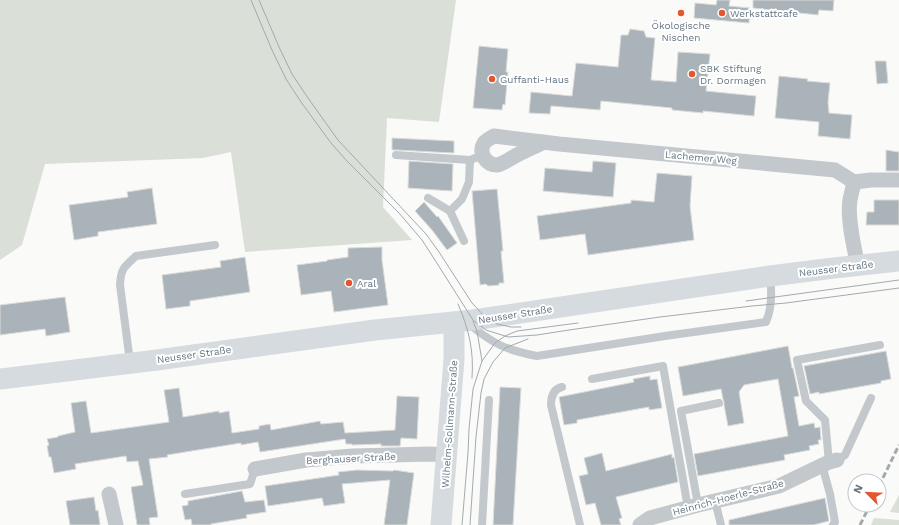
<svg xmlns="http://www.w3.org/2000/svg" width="899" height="525" viewBox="0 0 899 525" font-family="'Work Sans',sans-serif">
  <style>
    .green { fill: #dadfd7 }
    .building { fill: #aab3b9; stroke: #dcdcda }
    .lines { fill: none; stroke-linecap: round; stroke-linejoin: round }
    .lane { stroke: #c3c8cc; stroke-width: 8 }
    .street { stroke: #c3c8cc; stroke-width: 15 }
    .secondary { stroke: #d6dbdf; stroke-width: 21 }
    .tram { stroke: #a2aab0; stroke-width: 1 }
    .rail { stroke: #a2aab0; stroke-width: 3; stroke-dasharray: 6 3; stroke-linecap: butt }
    .poi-dot { fill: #e4572e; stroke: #fff; stroke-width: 1.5 }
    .labels { text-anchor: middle; stroke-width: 4; stroke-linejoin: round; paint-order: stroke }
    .poi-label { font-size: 10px; fill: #657683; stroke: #fff; text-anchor: start }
    .street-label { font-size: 10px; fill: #657683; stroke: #fff }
  </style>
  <rect width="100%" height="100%" fill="#fafaf8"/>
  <g class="green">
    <polygon points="0,0 456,0 439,122 387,118 383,207 412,240 245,252 231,152 203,158 45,164 22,245 0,260"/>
    <polygon points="899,495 899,513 890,512"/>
    <polygon points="874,518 899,520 899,525 871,525"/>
  </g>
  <g class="building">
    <polygon points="717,0 730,0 729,6 750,8 749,23 694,18 695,3 716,5"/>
    <polygon points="753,0 834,0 833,11 819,10 818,15 753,8"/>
    <polygon points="630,29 644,31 646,37 655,38 651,80 676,82 678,52 710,54 706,91 756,96 754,116 703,111 703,113 672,110 672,108 601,101 600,110 551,106 550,114 529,113 531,92 572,96 576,63 618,67 621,35 628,35"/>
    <polygon points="479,46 508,49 506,72 508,72 505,105 503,104 502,110 473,108"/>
    <polygon points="875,61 886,61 888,83 877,84"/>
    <polygon points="779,76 808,79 807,81 830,83 828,102 829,113 852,115 850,139 818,136 819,122 775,118"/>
    <polygon points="392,138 454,141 454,153 396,150 392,150"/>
    <polygon points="886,150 899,152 899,171 886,171"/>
    <polygon points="409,161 453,164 452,191 408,188"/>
    <polygon points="593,161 616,163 613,197 543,191 545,168 592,172"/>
    <polygon points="657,173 692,176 690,206 694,240 588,255 585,234 540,240 537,216 631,203 631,200 654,202"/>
    <polygon points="152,188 157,224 98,232 98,236 74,240 69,205 128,197 127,192"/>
    <polygon points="497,189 503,251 501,251 504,283 499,283 499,285 488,286 486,284 480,285 472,191"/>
    <polygon points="874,200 899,200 899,225 866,225 867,212 874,212"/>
    <polygon points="424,202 437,217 438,216 457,243 447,250 432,230 415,211"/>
    <polygon points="382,247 382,260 388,305 334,312 331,291 301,295 297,265 327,261 327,260 348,257 348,248"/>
    <polygon points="245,257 250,292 190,301 190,306 166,309 162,275 221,267 220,261"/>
    <polygon points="65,297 70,332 46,336 45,329 0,335 0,305"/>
    <polygon points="788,346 792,368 793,368 799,396 794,397 799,426 814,423 815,428 820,427 821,440 818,440 819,444 809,446 810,450 784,455 785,460 698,476 694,454 788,436 778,379 744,385 739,392 744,423 728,426 724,405 724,402 723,399 721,389 683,396 678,367"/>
    <polygon points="886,351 891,379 881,381 881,383 819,394 819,392 810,394 804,366"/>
    <polygon points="650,376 650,380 657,379 662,408 649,410 649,407 577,420 577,423 564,425 559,397 634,382 633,379"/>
    <polygon points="500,387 521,388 513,525 493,525"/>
    <polygon points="179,388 183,417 219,411 219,413 229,411 232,433 259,429 259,426 270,424 271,430 320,421 321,424 343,422 345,433 395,430 397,396 419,397 417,439 401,438 400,446 381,446 381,444 352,445 352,444 346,444 345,439 260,452 258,442 241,445 241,443 167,455 168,457 149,459 158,517 149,518 150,525 137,525 131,487 143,485 138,461 127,462 126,456 75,464 76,469 54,473 51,457 49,457 47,446 49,445 47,439 58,437 58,436 75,432 71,403 86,401 91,433 169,422 164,390"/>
    <polygon points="602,453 606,471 672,454 672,458 674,457 678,482 616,497 622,518 619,519 621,525 601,525 595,503 586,505 579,476 588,474 584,458"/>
    <polygon points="357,470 393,471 394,470 414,473 407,525 384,525 390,480 342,484 345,503 324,506 322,498 268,506 265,486 339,475 338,472"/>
    <polygon points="242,491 245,502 264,500 266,512 246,515 247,518 211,524 211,525 192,525 191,519 185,520 182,506 188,505 188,501"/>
    <polygon points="94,497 96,511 98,510 100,525 70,525 66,501"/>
    <polygon points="825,498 829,521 813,525 729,525 729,520"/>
  </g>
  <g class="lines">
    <g class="lane">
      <polyline points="396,155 470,160 483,155"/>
      <polyline points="428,198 450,211 462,199 469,182 470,160"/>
      <polyline points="450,211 464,241"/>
      <path d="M469 324C493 344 506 350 537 356L665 336 766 322C772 308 772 292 770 277"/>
      <path d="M130 362 120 285C121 268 124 267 136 256L215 245"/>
      <polyline points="592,379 663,366 688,508"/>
      <path d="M562 387C553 389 551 397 551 405L580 525"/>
      <polyline points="837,460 845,455 871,398"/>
      <polyline points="829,462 825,420 806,401 797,360 880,345"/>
      <polyline points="822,465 830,494 835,522 833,525"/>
      <polyline points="185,494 250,484 255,469"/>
      <polyline points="715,501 721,525"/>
      <polyline points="698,505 681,411 719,403"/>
      <polyline points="482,525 489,400"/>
    </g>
    <g class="street">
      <path d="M544 142C536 146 527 150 519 154 512 157 504 164 497 165 486 165 478 153 484 143 486 140 491 138 494 136L559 144 835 170 854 182"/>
      <path d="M858 266C854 248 847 218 850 200 851 194 853 188 854 182L871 180H899"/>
      <polyline points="255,469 306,460 353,456 430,454 447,455"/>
      <polyline points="109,494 116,525"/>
      <polyline points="640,525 650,518 698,505 779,486 829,462 837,460"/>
    </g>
    <g class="secondary">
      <polyline points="0,379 157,360 375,330 473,320 770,276 834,268 899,261"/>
      <polyline points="441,525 454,359 454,322"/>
    </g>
    <g class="tram">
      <polyline points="251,0 272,50 286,79 301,102 331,143 346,160 399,213 422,240 433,257 473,320 486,330 508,337 537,335 569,330 660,317 752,306 786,303 899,288"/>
      <polyline points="259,0 279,47 292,74 308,98 338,140 426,234 439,252 472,303 486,318 497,324 511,327 521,327"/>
      <polyline points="746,301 899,280"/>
      <path d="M458 304C469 330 474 350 472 378"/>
      <polyline points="473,321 477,331 482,361"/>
      <polyline points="462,525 468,453 469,429 473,389 482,361 495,343 505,336 517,331 578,323"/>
      <polyline points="470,525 476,437 481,393 484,379 493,362 505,348 528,339"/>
    </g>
    <g class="rail">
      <polyline points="879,486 899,445"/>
      <polyline points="860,525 870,505"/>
    </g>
  </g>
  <g class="poi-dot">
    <circle cx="681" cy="13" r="4"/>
    <circle cx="722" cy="13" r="4"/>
    <circle cx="692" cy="74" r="4"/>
    <circle cx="492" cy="79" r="4"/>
    <circle cx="349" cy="283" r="4"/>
  </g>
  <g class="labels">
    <g class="poi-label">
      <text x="730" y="17">Werkstattcafe</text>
      <text x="681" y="29" text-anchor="middle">Ökologische<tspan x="681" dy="12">Nischen</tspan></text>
      <text x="700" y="72">SBK Stiftung<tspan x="700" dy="12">Dr. Dormagen</tspan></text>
      <text x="500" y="83">Guffanti-Haus</text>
      <text x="357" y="287">Aral</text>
    </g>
    <g class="street-label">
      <text transform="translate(701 157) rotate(5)" y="4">Lachemer Weg</text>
      <text transform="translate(836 268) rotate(-7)" y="4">Neusser Straße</text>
      <text transform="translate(515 314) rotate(-9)" y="4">Neusser Straße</text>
      <text transform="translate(194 354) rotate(-8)" y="4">Neusser Straße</text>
      <text transform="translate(449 424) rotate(-86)" y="4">Wilhelm-Sollmann-Straße</text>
      <text transform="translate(351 458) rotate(-3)" y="4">Berghauser Straße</text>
      <text transform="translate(728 497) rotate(-15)" y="4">Heinrich-Hoerle-Straße</text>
    </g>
  </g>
  <g transform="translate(867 493) rotate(294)"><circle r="19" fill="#ffffff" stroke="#c1c8cd"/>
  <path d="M0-3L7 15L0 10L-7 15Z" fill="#e4572e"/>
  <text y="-6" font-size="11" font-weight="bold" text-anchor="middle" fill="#657683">N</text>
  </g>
</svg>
